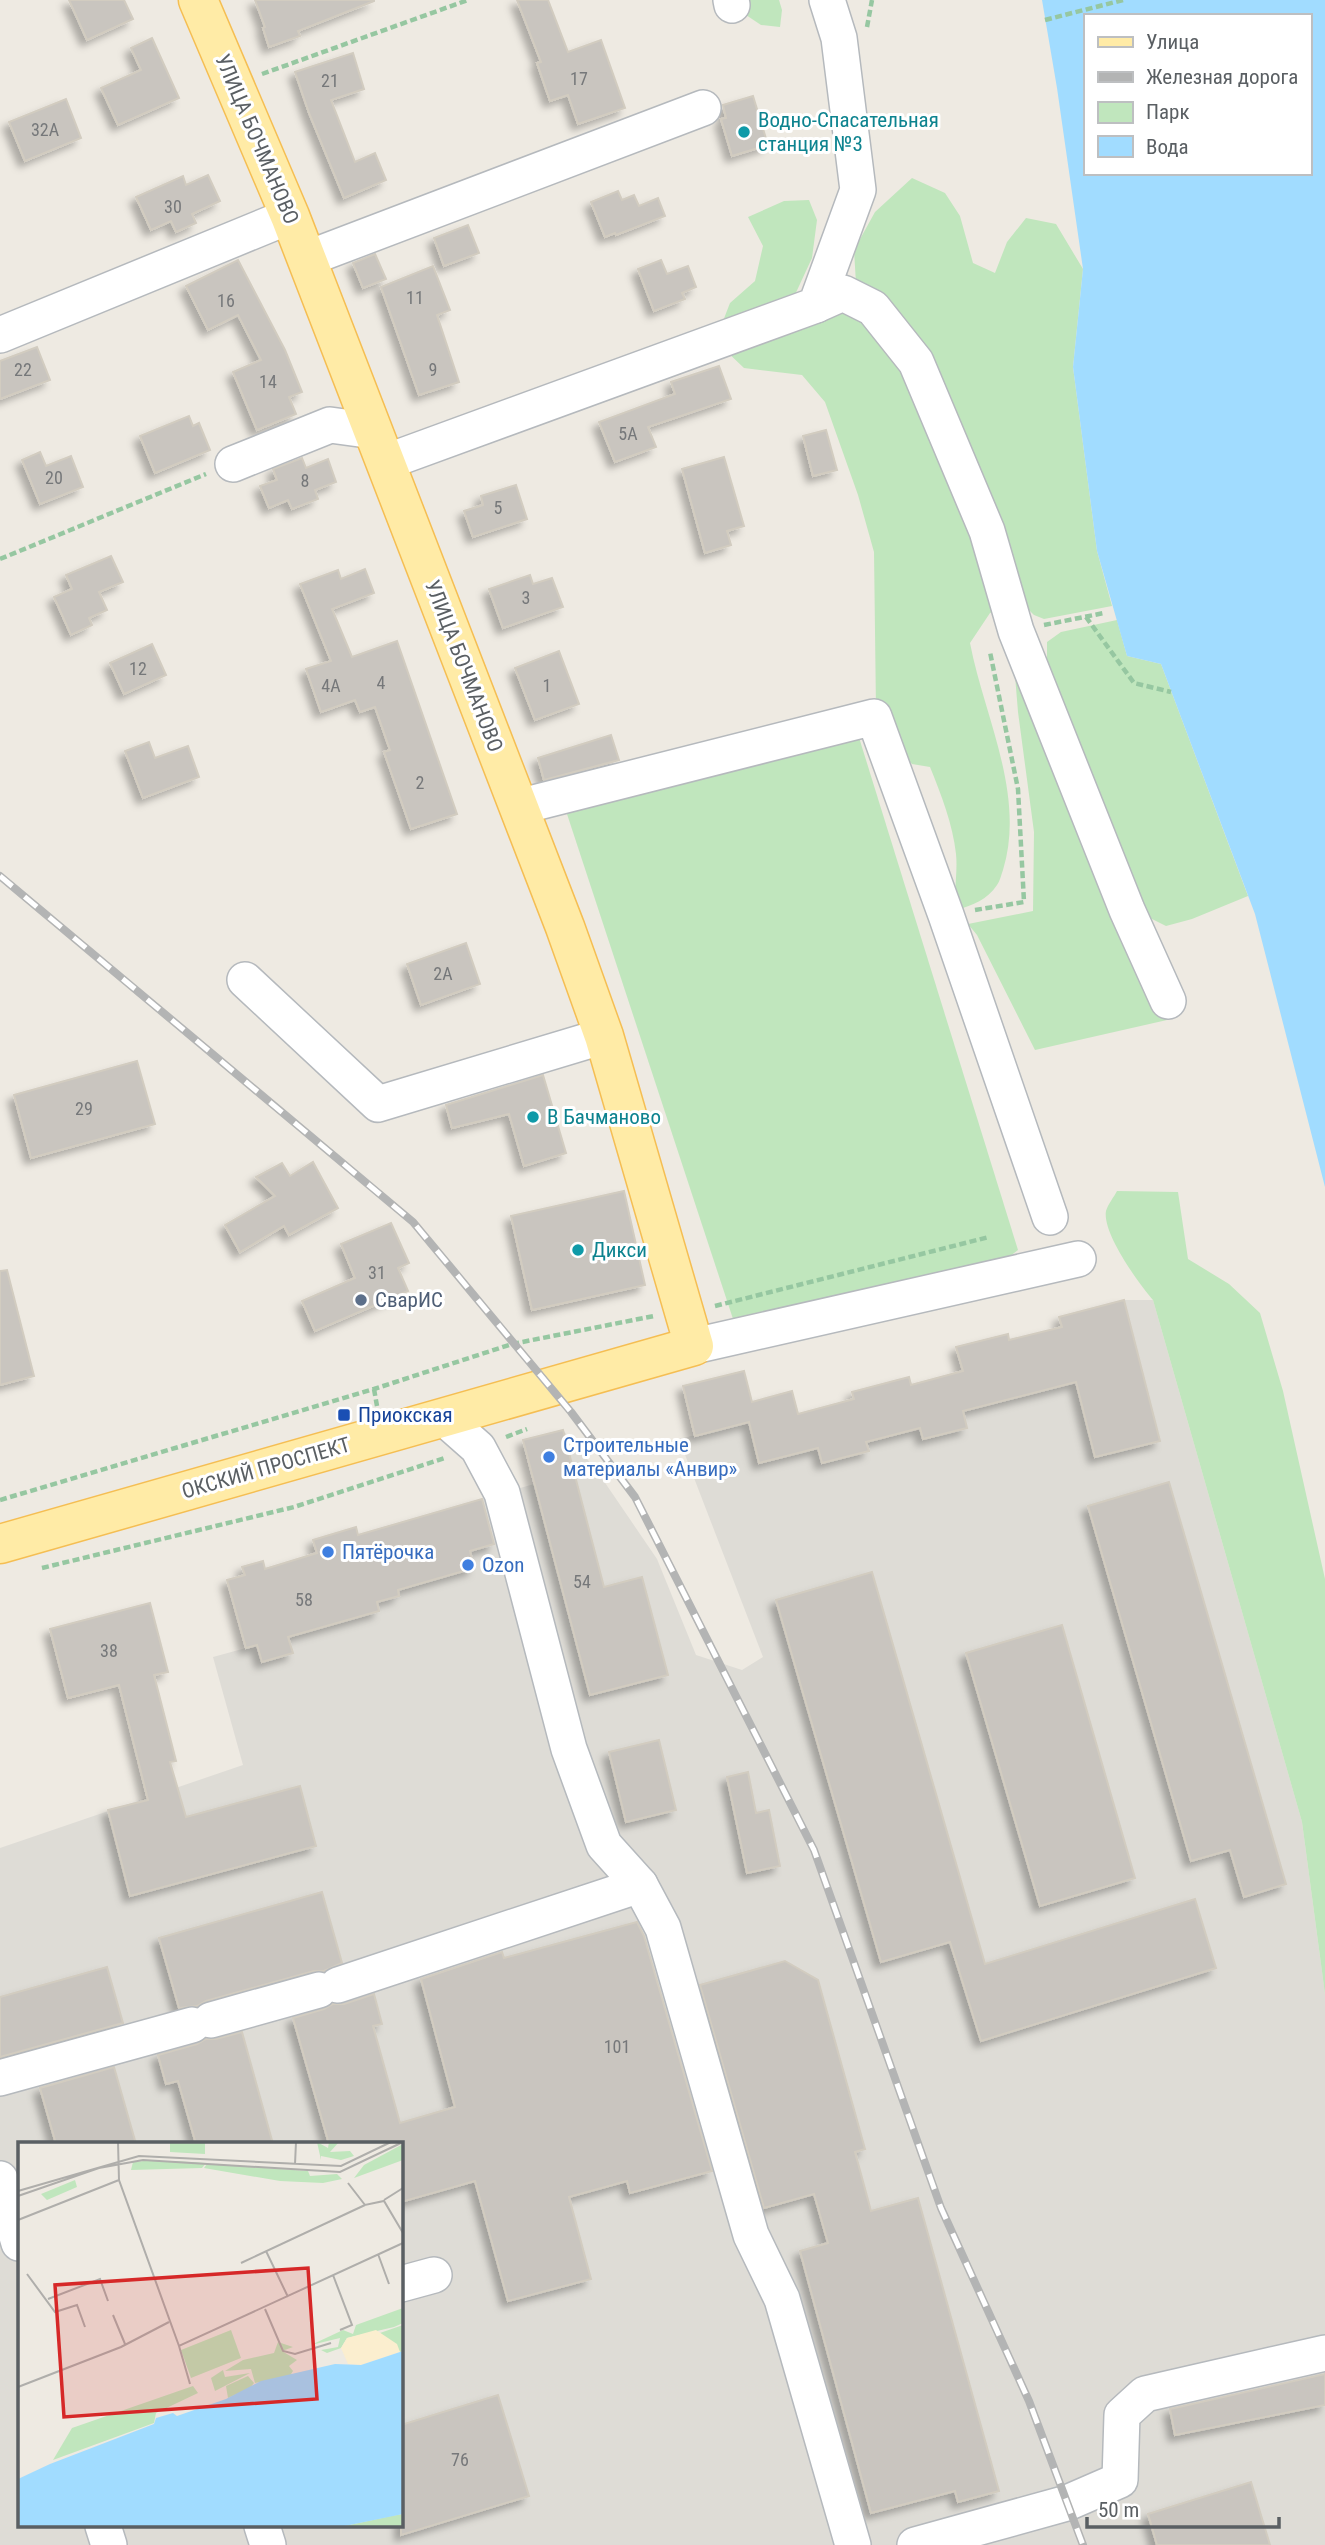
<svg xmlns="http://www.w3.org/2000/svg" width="1325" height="2545" viewBox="0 0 1325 2545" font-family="'Roboto Condensed',sans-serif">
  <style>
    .industrial { fill: #dedcd6; fill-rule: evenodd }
    .green { fill: #c0e6bd }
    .water { fill: #a1dcff; fill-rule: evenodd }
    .building { fill: #c9c5bf; stroke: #d2ccc0; stroke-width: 2; filter: url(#shadow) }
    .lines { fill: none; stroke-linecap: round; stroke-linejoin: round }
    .minor-casing { stroke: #b5b9bd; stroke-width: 38 }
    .major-casing { stroke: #f5be53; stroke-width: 41 }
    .path { stroke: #96c7a1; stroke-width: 4.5; stroke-dasharray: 7 3.5; stroke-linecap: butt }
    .minor { stroke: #fff; stroke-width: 35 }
    .major { stroke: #ffeba6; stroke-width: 38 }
    .rail-casing { stroke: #b3b4b4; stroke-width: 8 }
    .rail { stroke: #fff; stroke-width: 5; stroke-dasharray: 16; stroke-linecap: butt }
    .culture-dot { fill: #0f9aa8; stroke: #fff; stroke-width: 2.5 }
    .service-dot { fill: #5c6f8a; stroke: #fff; stroke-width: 2.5 }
    .transit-dot { fill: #1a4fb4; stroke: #fff; stroke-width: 2.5 }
    .shop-dot { fill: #3f7fe0; stroke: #fff; stroke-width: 2.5 }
    .labels { text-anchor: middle; stroke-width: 6; stroke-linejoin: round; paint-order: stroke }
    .number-label { font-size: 18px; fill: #76787a }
    .culture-label { font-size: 21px; fill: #0d838f; stroke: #fff; text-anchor: start }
    .street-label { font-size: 21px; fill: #5a5f63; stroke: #fff }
    .service-label { font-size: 21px; fill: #4e5e75; stroke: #fff; text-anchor: start }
    .transit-label { font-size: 21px; fill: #164399; stroke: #fff; text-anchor: start }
    .shop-label { font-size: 21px; fill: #366cbe; stroke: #fff; text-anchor: start }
    .inset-road { fill: none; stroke: #afaeab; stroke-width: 2 }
    .view { fill: #d62828; fill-opacity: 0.15; stroke: #d62828; stroke-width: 3.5 }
    .inset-edge { fill: none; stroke: #5a5f63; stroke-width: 3.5 }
  </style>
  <defs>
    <filter id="shadow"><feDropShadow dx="-6" dy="6" stdDeviation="3.5" flood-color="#0004"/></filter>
  </defs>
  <rect width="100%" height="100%" fill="#eeeae2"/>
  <path class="industrial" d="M1124 1300H1153L1302 1822 1325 1994V2545H0V1848L243 1765 213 1657 246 1648 227 1580 244 1575 242 1567 263 1561 265 1568 317 1554 313 1540 356 1527 360 1542 380 1529 534 1484 523 1440 563 1430 597 1471 657 1559 696 1655 742 1670 763 1657 679 1439 756 1420 752 1402 792 1391 799 1414 854 1399 852 1392 909 1377 912 1384 962 1371 956 1347 1008 1334 1010 1340 1061 1327 1059 1317ZM19 2144H401V2526H19Z"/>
  <g class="green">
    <polygon points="738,0 779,0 782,10 780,27 761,25 740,11"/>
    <path d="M912 178 945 193 960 216 973 263 995 273 1007 242 1026 218 1056 224 1083 269 1073 367 1097 551 1112 606 1044 619 1034 615 1021 602 990 613 970 643C984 716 1026 795 1003 870 1001 875 1000 881 997 885 987 900 973 905 957 910 953 891 958 873 956 854 953 825 941 794 930 767L912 764 889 742 876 710 874 552 858 495 825 402 802 375 744 368 724 349 723 321 730 303 755 281 763 246 748 217 784 201 809 200 817 220 812 258 793 299 857 300 854 250 875 212Z"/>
    <polygon points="1117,620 1127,656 1161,664 1248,896 1192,919 1166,926 1130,908 1047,674 1047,642 1061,632"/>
    <polygon points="1013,651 1147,985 1167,1020 1035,1050 977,935 968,924 1033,911 1034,832 1018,712"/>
    <polygon points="857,731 1018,1250 996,1267 735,1325 566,811"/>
    <path d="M1117 1191 1178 1192 1188 1259 1229 1284 1260 1313 1283 1391 1325 1579V1994L1302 1822 1153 1300C1139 1284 1102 1233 1106 1211 1108 1204 1114 1197 1117 1191Z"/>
  </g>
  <path class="water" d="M1042 0H1325V1187L1255 914 1161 664 1127 656 1097 551 1073 367 1083 269 1057 88ZM1085 16H1309V173H1085Z"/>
  <g class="building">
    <polygon points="69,0 124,0 133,19 87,40"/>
    <polygon points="255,0 374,0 374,1 298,31 300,36 269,47 263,28 265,27"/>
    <polygon points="517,0 548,0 568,52 601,40 625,108 578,124 568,95 550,101 537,63 541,62"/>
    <polygon points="152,38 179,98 118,125 101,88 141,70 131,48"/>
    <polygon points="353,53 364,89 331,100 355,162 375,153 386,180 344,198 309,113 295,72"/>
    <polygon points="753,96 768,145 732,156 721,119 726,118 723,105"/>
    <polygon points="66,99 81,138 25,161 9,122"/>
    <polygon points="208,175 220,201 192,214 196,223 176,232 171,221 151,230 136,197 183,176 186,185"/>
    <polygon points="618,191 622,200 634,195 639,206 658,198 665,216 616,235 615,233 605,237 591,202"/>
    <polygon points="468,225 479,253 444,266 434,238"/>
    <polygon points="375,254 386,279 363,288 353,263"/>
    <polygon points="238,260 285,350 302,392 289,397 296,414 257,430 233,372 261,360 238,315 208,330 186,286"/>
    <polygon points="661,260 667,274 688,266 696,287 682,293 685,299 654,311 638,269"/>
    <polygon points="433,266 450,310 437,315 459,382 419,395 381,287"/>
    <polygon points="37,347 50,380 0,399 0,361"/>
    <polygon points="719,366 731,399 648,427 656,447 615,462 599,422 675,394 671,382"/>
    <polygon points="189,416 193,426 199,423 210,450 155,473 140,436"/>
    <polygon points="826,430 837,470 813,476 803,436"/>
    <polygon points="40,452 46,466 71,456 83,487 40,504 22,460"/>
    <polygon points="724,457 744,526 727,531 731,545 705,553 682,469"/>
    <polygon points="302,458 306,468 328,459 336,482 315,490 318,499 292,509 288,500 269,508 260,486 277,480 273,469"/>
    <polygon points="516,485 527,519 473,537 464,511 483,505 481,496"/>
    <polygon points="111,556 123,582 99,592 107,610 89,618 92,625 71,635 54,597 72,589 66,575"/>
    <polygon points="365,569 374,593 332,609 352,657 397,641 457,814 411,829 384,752 390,750 375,707 360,712 355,700 321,712 306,669 331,661 300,584 338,570 341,579"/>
    <polygon points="530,575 533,584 552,578 563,607 503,628 489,589"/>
    <polygon points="152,644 166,675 124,694 110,663"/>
    <polygon points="559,651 579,704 535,720 515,668"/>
    <polygon points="611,735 619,760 544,780 538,758"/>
    <polygon points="149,742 155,758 188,746 199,777 143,798 125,751"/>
    <polygon points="466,943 480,984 421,1005 407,964"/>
    <polygon points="137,1061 155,1124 31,1158 14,1095"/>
    <polygon points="543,1075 566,1153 524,1166 509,1114 452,1128 446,1105"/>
    <polygon points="313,1162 338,1208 289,1235 284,1226 240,1252 225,1225 275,1196 256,1177 282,1163 290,1176"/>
    <polygon points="624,1191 645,1285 532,1310 511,1216"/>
    <polygon points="391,1223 409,1263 398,1268 408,1291 315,1331 302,1301 355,1278 341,1244"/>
    <polygon points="7,1270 34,1376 0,1385 0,1271"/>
    <polygon points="1124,1300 1160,1441 1095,1457 1076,1382 963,1411 967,1428 923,1439 920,1428 866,1442 869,1451 822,1463 818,1448 759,1463 749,1422 695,1436 683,1386 744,1371 752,1402 792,1391 798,1414 854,1399 852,1392 909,1377 911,1385 963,1371 956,1347 1008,1334 1009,1340 1062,1327 1059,1317"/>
    <polygon points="563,1430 604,1587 642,1577 668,1675 590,1695 523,1440"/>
    <polygon points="1169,1482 1286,1884 1244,1897 1230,1850 1191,1861 1088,1506"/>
    <polygon points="482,1499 494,1544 470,1551 474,1568 398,1590 399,1596 377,1602 379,1611 288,1637 293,1653 262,1662 257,1645 246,1648 227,1580 245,1575 242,1567 263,1561 265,1569 317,1553 313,1540 356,1527 358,1535"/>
    <polygon points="872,1572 985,1964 1195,1899 1216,1968 981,2041 950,1942 881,1962 776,1600"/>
    <polygon points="150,1603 168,1672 154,1675 176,1761 170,1762 186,1817 300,1786 316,1846 130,1896 108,1810 148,1800 119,1685 68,1698 50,1629"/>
    <polygon points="1062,1625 1135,1878 1040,1906 966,1653"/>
    <polygon points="659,1740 676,1810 626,1822 609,1752"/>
    <polygon points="748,1772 756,1813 769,1810 780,1866 747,1873 727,1777"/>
    <polygon points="322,1892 342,1963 324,1971 314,1971 206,2001 197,2006 179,2008 159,1938"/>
    <polygon points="637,1922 644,1936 712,2171 630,2193 627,2181 569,2197 591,2279 508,2301 475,2181 401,2202 401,2144 329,2144 293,2018 324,2009 333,2004 344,2004 374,1994 382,2024 373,2026 400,2123 455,2107 421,1979 502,1952 504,1958"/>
    <polygon points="785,1961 818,1980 865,2149 855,2152 871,2211 918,2198 999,2491 958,2502 955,2491 871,2513 800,2251 828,2243 814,2194 764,2208 700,1985"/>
    <polygon points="107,1967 123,2023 0,2057 0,1997"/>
    <polygon points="242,2032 273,2144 196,2144 178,2081 166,2084 158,2055 197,2044 206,2039 216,2039"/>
    <polygon points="114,2067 136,2144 56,2144 40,2088"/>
    <polygon points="1325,2374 1325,2405 1175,2435 1170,2409"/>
    <polygon points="498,2395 529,2496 401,2535 401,2425"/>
    <polygon points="1251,2482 1270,2545 1157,2545 1148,2514"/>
  </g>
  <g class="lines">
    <g class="minor-casing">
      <g id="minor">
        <polyline points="731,0 732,5"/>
        <polyline points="306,259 703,108"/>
        <polyline points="816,305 843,293 873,308 916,362 987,531 1016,631 1127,910 1168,1001"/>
        <polyline points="0,335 290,216"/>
        <polyline points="386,462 816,305 858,190 839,38 827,0"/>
        <polyline points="233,464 330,425 374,431"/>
        <polyline points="518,807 874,717 946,915 1050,1217"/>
        <polyline points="245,980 378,1104 604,1036"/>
        <polyline points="694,1346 1078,1259"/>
        <polyline points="444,1418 478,1448 502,1493 569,1749 604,1845 640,1885 663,1928 751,2235 782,2299 853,2545"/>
        <polyline points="338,1985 640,1885"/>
        <polyline points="211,2020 319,1990"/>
        <polyline points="0,2078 192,2025"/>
        <polyline points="0,2179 19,2243"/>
        <polyline points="401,2284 434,2275"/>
        <polyline points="103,2526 109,2545"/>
        <polyline points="262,2526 268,2545"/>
        <polyline points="915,2545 1067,2503 1120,2480 1122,2415 1145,2394 1325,2353"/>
      </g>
    </g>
    <g class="major-casing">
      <polyline id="major" points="0,1544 694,1346 604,1036 565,927 290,216 198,0"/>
    </g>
    <g class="path">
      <polyline points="1045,20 1123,0"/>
      <polyline points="867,27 872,0"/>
      <polyline points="262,74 468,0"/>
      <polyline points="0,559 206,474"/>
      <polyline points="1086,617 1134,683 1171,692"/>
      <polyline points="1044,625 1104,613"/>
      <polyline points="975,910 1024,902 1018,789 990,652"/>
      <polyline points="715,1306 989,1237"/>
      <polyline points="374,1389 377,1406"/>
      <polyline points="506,1437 527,1429"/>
      <polyline points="0,1500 374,1389 512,1344 654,1316"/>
      <polyline points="42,1568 294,1507 445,1458"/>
    </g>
    <use href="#minor" class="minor"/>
    <use href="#major" class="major"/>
    <g class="rail-casing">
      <polyline id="rail" points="0,876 413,1222 571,1412 635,1497 814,1850 941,2208 1029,2401 1083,2545"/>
    </g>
    <use href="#rail" class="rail"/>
  </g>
  <g class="culture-dot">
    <circle cx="744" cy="132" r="7"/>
    <circle cx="533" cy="1117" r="7"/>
    <circle cx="578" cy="1250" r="7"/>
  </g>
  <circle class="service-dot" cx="361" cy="1300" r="7"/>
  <rect class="transit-dot" x="337" y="1408" width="14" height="14" rx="3.5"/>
  <g class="shop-dot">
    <circle cx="549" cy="1457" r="7"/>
    <circle cx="328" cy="1552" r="7"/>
    <circle cx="468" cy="1565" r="7"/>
  </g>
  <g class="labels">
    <g class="number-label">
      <text x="579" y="85">17</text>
      <text x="330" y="87">21</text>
      <text x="45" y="136">32А</text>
      <text x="173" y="213">30</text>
      <text x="415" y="304">11</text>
      <text x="226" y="307">16</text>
      <text x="23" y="376">22</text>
      <text x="433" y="376">9</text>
      <text x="268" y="388">14</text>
      <text x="628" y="440">5А</text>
      <text x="54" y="484">20</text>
      <text x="305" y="487">8</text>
      <text x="498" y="514">5</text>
      <text x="526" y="604">3</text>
      <text x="138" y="675">12</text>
      <text x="381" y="689">4</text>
      <text x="331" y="692">4А</text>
      <text x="547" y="692">1</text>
      <text x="420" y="789">2</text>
      <text x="443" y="980">2А</text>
      <text x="84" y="1115">29</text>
      <text x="377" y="1279">31</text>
      <text x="582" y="1588">54</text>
      <text x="304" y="1606">58</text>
      <text x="109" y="1657">38</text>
      <text x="617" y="2053">101</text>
      <text x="460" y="2466">76</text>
    </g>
    <g class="culture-label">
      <text x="758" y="127">Водно-Спасательная<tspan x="758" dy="24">станция №3</tspan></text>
      <text x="547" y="1124">В Бачманово</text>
      <text x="592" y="1257">Дикси</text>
    </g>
    <g class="street-label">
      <text transform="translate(257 139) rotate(67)" y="7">УЛИЦА БОЧМАНОВО</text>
      <text transform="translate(464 666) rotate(69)" y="7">УЛИЦА БОЧМАНОВО</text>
      <text transform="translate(266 1468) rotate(-16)" y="7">ОКСКИЙ ПРОСПЕКТ</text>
    </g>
    <g class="service-label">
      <text x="375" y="1307">СварИС</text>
    </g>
    <g class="transit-label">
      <text x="358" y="1422">Приокская</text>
    </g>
    <g class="shop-label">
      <text x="563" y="1452">Строительные<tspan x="563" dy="24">материалы «Анвир»</tspan></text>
      <text x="342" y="1559">Пятёрочка</text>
      <text x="482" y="1572">Ozon</text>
    </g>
  </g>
  <g transform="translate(18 2142)">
    <rect width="385" height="385" fill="#eeeae2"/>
    <path d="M152 0H187V12L152 10ZM299 0 310 6 311 0H321L312 10 332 9 336 14 323 18 303 14V18ZM385 2V18L336 36 346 23ZM126 19H157L188 21 184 26 113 28 115 20ZM189 22 290 29 292 34 319 32 324 37 305 41 262 39 186 26ZM57 38 59 45 29 58 23 52ZM385 166V181L376 185 329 196 323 206 309 211 303 208 320 205 322 196 293 203 325 188 335 192 338 183ZM385 183V209L382 210 362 191ZM213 188 223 216 173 236 163 208ZM260 200 275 205 264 209 279 218 271 224 275 229 271 235 237 241 233 227 207 229 225 218 256 211ZM205 228 207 235 232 231 197 249 193 236ZM230 234 236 241 232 246 210 256 208 244ZM175 244 180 251 138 271 136 281 35 318 54 286ZM385 372V385H322L373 374Z" fill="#c0e6bd"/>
    <path d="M358 188 379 202 382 210 343 223 330 222 323 206 329 196Z" fill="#fbeecf"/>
    <path d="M385 209V372L322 385H0V337L32 322 136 282 138 276 155 271 159 274 208 257 243 239 317 222 343 223Z" fill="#a1dcff"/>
    <path class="inset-road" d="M100 0 101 38 161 204 385 101M277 22 278 0M330 41 347 63 366 59 385 91M0 49 121 14 323 24 373 0M0 54 81 26 125 18 322 30 385 0M366 58 385 46M0 78 101 38M248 109 270 155M360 112 371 142M223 121 347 63M9 132 37 170 59 163 67 185M315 133 334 183 322 188M30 157 82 137 90 159M247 167 265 209 277 212 313 201M95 173 107 202M161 204 172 242M0 245 103 205 151 180"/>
    <path class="view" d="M290 126 299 257 46 275 37 143Z"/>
    <rect width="385" height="385" class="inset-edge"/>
  </g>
  <rect x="1084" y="14" width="228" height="161" fill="#ffffff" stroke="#bdbfc1" stroke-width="2"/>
  <rect x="1098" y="37" width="35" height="10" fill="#ffeba6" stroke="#bdbfc1" stroke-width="2"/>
  <text x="1146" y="49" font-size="21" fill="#5a5f63">Улица</text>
  <rect x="1098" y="72" width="35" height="10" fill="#b3b4b4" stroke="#bdbfc1" stroke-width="2"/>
  <text x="1146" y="84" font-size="21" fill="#5a5f63">Железная дорога</text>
  <rect x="1098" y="102" width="35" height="21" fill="#c0e6bd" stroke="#bdbfc1" stroke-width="2"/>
  <text x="1146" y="119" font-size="21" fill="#5a5f63">Парк</text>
  <rect x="1098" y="136" width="35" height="21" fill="#a1dcff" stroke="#bdbfc1" stroke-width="2"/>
  <text x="1146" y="154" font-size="21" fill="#5a5f63">Вода</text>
  <path d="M1087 2517v10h192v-10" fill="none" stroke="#5a5f63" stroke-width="3.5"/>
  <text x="1098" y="2517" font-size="21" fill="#5a5f63" stroke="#ffffff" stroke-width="5" paint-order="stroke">50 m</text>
</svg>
